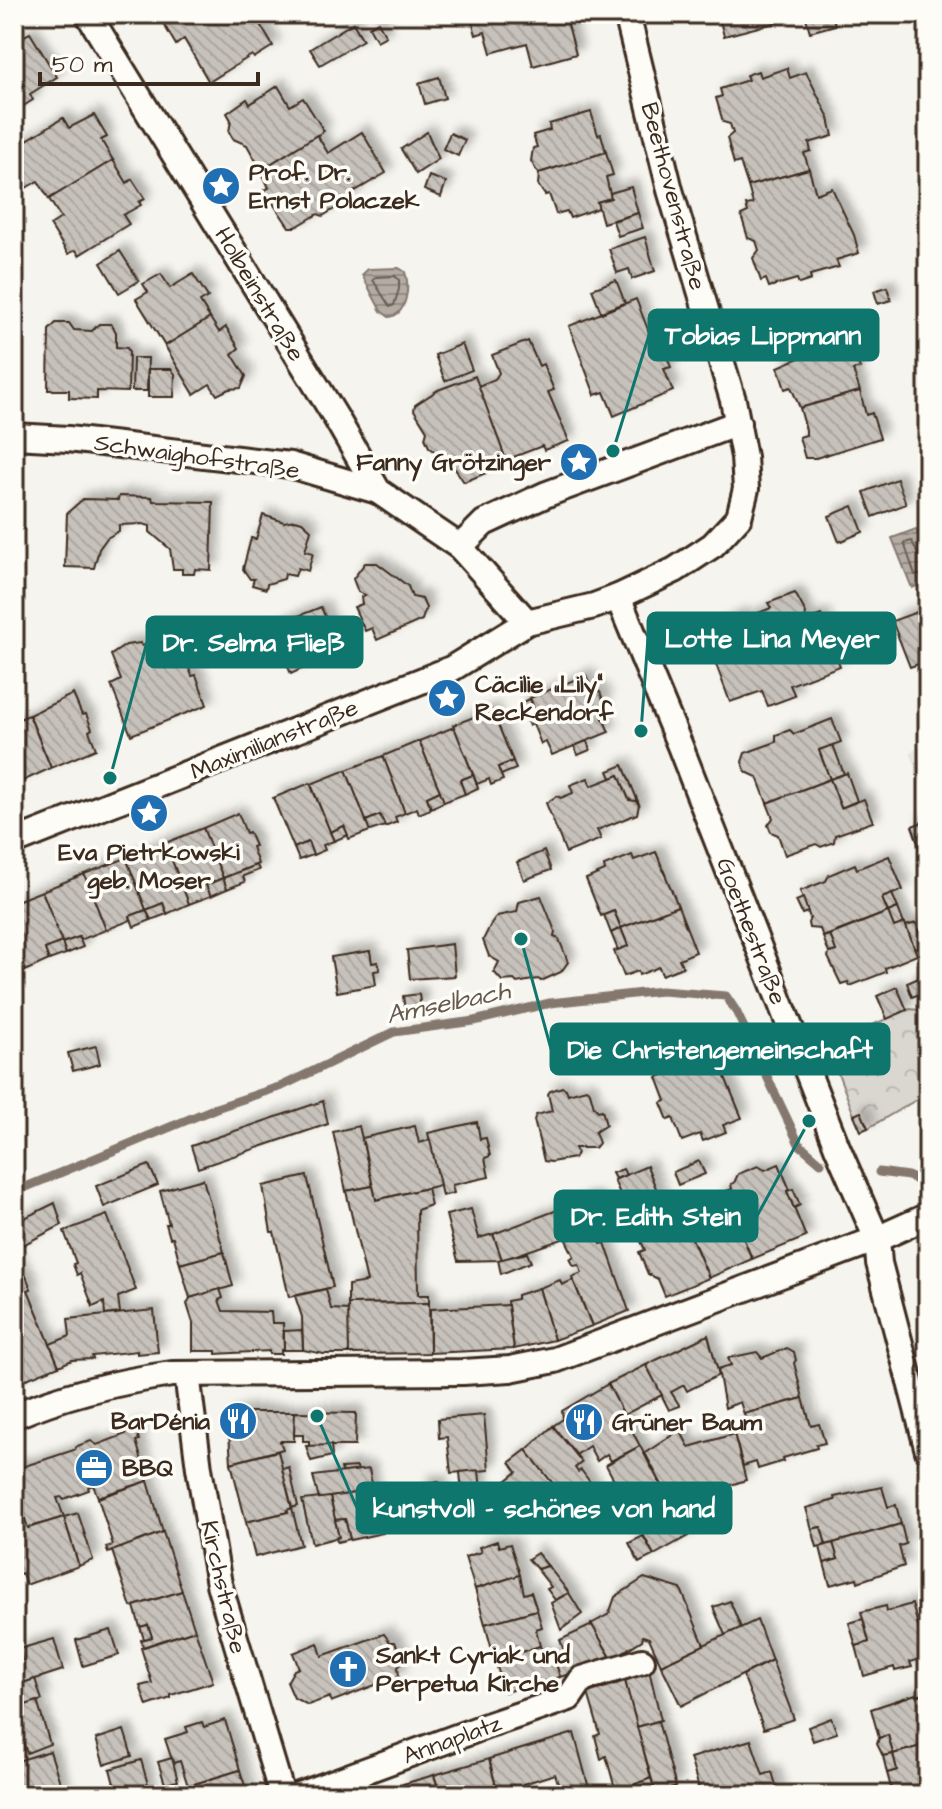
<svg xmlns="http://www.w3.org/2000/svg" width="942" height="1809" viewBox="0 0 942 1809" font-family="'Architects Daughter',sans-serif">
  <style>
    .built { fill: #e7e5df }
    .park { fill: url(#park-crowns); stroke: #8a8077; stroke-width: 2 }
    .water { fill: url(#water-rules); stroke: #84786e; stroke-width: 2 }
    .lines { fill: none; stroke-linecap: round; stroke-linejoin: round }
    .shore { stroke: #6b5e54; stroke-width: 2 }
    .stream { stroke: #84786e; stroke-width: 9 }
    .building { fill: url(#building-back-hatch); stroke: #3b2a1e; stroke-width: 2; filter: url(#shadow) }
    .street-casing { stroke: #3b2a1e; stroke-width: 30 }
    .street { stroke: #fdfcf7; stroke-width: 24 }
    .labels { text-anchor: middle; stroke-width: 7; stroke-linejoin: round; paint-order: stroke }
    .poi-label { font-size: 24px; font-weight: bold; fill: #3b2a1e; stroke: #fdfcf7; text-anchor: start }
    .street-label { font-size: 24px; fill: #3b2a1e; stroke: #fdfcf7 }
    .water-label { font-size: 26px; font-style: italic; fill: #65584d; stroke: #fdfcf7 }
    .leader { fill: none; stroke: #0f766e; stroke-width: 3 }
    .callout-dot { fill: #0f766e; stroke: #fdfcf7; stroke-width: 3 }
    .callout { fill: #0f766e; stroke: #0f766e; stroke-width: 3 }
    .callout-label { font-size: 26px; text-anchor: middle; font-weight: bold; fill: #fff }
  </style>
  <defs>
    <pattern id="park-crowns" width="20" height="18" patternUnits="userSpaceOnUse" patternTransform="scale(2)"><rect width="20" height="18" fill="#dad6d0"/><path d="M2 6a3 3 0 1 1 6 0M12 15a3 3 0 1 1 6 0" fill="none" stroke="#bcb8b2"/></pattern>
    <pattern id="water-rules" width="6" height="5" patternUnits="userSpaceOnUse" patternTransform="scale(2)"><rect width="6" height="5" fill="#b4aca4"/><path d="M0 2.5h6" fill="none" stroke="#948c85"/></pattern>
    <pattern id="building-back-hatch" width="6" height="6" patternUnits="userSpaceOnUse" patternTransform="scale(2)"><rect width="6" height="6" fill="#c7c1bb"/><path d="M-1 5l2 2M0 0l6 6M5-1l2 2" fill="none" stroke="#aca6a0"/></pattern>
    <filter id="shadow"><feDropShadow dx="7" dy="-7" stdDeviation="4" flood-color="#0004"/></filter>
  </defs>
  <rect width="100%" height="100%" fill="#f5f4ee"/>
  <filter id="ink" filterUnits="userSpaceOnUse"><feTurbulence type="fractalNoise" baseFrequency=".0125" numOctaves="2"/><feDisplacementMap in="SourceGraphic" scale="16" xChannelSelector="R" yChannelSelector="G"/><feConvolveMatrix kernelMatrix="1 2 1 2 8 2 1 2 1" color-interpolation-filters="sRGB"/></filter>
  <g filter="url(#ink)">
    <polygon class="built" points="928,744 928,799 910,752"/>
    <polygon class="park" points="910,1009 928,1011 928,1093 868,1128 861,1112 854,1115 827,1044"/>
    <g class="water">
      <path d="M399 268 405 272C410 286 407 315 389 317L381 311 362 275 368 269Z"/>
      <polygon points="916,529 928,559 928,582 912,588 892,538"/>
    </g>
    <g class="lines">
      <g class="shore">
        <polygon points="395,276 399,280 399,289 394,305 390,307 373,280 376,277"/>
        <polyline points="928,558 918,555 912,541 904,543 915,575 928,575"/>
      </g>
      <g class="stream">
        <polyline points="879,1172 908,1176 928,1185"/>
        <polyline points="14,1192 216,1108 282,1086 394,1032 474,1021 550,1003 661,991 726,996 736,1011 799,1144 821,1163"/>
      </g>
    </g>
    <g class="building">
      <polygon points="173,14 257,14 255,16 273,46 254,58 252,55 209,82 184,39 176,45 163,23"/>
      <polygon points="470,14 565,14 576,54 533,66 527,43 491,53 485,32 476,35"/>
      <polygon points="718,14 799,14 785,18 786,20 724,36"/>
      <polygon points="822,14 832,14 835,25 810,32 806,18"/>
      <polygon points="378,22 386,36 377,41 369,27"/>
      <polygon points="353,23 363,40 320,65 310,49"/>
      <polygon points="30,33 57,77 30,94 33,100 14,112 14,41"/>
      <polygon points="787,68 790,78 806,72 829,118 833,136 809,143 811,151 804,153 809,169 748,186 740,162 734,164 727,138 733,133 730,124 723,122 716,98 722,96 720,89 748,80 746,75 758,71 760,77"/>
      <polygon points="439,77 445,98 425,104 419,83"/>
      <polygon points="278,86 290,106 303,98 324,131 261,170 247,145 233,139 229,132 231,120 227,113 247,99 250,104"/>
      <polygon points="591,112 598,135 601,134 606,152 539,173 536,170 531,161 533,148 537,147 533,135 550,130 549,124"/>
      <polygon points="94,115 107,137 101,140 113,160 49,199 38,181 26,188 14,168 14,155 17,153 14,148 63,118 69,128"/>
      <polygon points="362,132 386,173 352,193 354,197 323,216 318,214 296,227 289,227 264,190 269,188 261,170 317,135 328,153"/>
      <polygon points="427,132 439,159 416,174 401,149"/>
      <polygon points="450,133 465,140 458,156 443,149"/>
      <polygon points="606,152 613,175 606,177 611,198 597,202 599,208 570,218 567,211 556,214 549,194 545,195 538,185 539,173"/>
      <polygon points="113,160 127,183 132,179 145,199 139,202 141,205 123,215 129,224 79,255 76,250 68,254 50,225 61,218 49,199"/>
      <polygon points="809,169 816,194 832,188 854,235 859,253 836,260 839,267 810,275 811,280 799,284 797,279 769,287 766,279 761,281 753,258 759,250 756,241 748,238 741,215 748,212 746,205 753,204 748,186"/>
      <polygon points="429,176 446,182 441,197 424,190"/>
      <polygon points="631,187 638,213 603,223 597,202 611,198 610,193"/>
      <polygon points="638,213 643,228 618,236 613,221"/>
      <polygon points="645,237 655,271 632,279 629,269 617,273 609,249"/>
      <polygon points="120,251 139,281 119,293 101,263"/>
      <polygon points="161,274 170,288 193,274 208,297 200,302 210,318 165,346 136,299 148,292 143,284"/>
      <polygon points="616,280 625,303 601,312 592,289"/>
      <polygon points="887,287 891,300 878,304 874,291"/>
      <polygon points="636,299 654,345 661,342 671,367 664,369 673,391 614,416 604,392 595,395 569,326"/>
      <polygon points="210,318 219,332 226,327 239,348 232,354 246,376 241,388 229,389 217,395 210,384 194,394 165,346"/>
      <polygon points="56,323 69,323 74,330 92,331 99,324 111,324 116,332 116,347 127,348 129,352 128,392 97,391 97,399 69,398 69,390 48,390 49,330"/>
      <polygon points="528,341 539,366 543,364 554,390 548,392 569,441 544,450 542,446 506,460 478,386 495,379 499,373 492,355"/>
      <polygon points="851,342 860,368 853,370 860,391 800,408 791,387 785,389 778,367 808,354"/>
      <polygon points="462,344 472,370 445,381 435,355"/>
      <polygon points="133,358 148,358 147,391 132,391"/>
      <polygon points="148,369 171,369 175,374 174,397 148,397"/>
      <polygon points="475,376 506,460 484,469 486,473 464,482 444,453 437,453 429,447 425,438 427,431 414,410 415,405 438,390"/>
      <polygon points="860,391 866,415 872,413 880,438 816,458 805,458 799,437 806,435 806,430 800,408"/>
      <polygon points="897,479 906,504 873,517 864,492"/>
      <polygon points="119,496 152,497 153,501 213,502 211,570 195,569 194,574 182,574 182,569 173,569 170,549 150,532 150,526 143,524 119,525 119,531 107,538 99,549 94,568 65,567 67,513 83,499 118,500"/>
      <polygon points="853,506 863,532 839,542 829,516"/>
      <polygon points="263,515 284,522 295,520 302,522 311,530 305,551 313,553 308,571 298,568 295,576 285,574 284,579 267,584 266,589 252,585 254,579 250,579 243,569 251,538 256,539"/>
      <polygon points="365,563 377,563 408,586 412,597 422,599 426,608 422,620 377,640 372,628 365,631 354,607 362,604 361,597 365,595 358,592 353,579"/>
      <polygon points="795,593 806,613 805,621 821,615 840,666 790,685 795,696 768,706 762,691 730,702 704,632 740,615 741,620 771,608 768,603"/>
      <polygon points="321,607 340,651 291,674 285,660 278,663 272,648 282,643 275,625"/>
      <polygon points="917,612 928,642 928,661 910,667 892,621"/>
      <polygon points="164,638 172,659 184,655 192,676 196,675 207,705 131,735 111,685 121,680 111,655 126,645 140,643 142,646"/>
      <polygon points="586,675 592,689 600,692 604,702 599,709 609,732 552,755 546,742 541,744 533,724 539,721 530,698"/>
      <polygon points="73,694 82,715 86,714 92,729 89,731 96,749 51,768 29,715"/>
      <polygon points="530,699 539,721 529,726 519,703"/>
      <polygon points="492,710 513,761 498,767 503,780 491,785 489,779 477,784 453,725"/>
      <polygon points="29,715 51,768 14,785 14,721"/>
      <polygon points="832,719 841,742 819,750 830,779 767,803 757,777 746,772 742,762 745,753 776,742 776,735 790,730 794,734"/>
      <polygon points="454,727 473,775 460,780 465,794 444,802 419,741"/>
      <polygon points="419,741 440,791 427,797 431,809 419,814 417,808 405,813 383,756"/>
      <polygon points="587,741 590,750 578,755 574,746"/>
      <polygon points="833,745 844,774 830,779 819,750"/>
      <polygon points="383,756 405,813 395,817 397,822 385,827 380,815 366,821 346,770"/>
      <polygon points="513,761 516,769 501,775 498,767"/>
      <polygon points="623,765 639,804 629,800 619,775 611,778 608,771"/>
      <polygon points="346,770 370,831 349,839 344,826 330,832 311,784"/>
      <polygon points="847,773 857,801 841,808 830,779"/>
      <polygon points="473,775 478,788 465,794 460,780"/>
      <polygon points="619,775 629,800 636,801 639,805 637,814 597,830 601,839 566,853 546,803 557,796 561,798 573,793 570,785 588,778 591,786"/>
      <polygon points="830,779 841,808 864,799 873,822 835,835 834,842 821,847 816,844 785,855 778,835 771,832 768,825 773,818 767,803"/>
      <polygon points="310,783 334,841 323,845 325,850 313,855 308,842 294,848 273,798"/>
      <polygon points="440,791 444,802 431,808 427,797"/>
      <polygon points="238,813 246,833 249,832 255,846 252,847 258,864 223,878 203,828"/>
      <polygon points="380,815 385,826 370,831 366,821"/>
      <polygon points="928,820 928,859 924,860 912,826"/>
      <polygon points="344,826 348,835 334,841 330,832"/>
      <polygon points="203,828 223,878 206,885 211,896 189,904 165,843"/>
      <polygon points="308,842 313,855 299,860 294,848"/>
      <polygon points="165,843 189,904 167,914 163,903 146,910 126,858"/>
      <polygon points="544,851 551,870 524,880 517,862"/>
      <polygon points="656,852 678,906 621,928 614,911 601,916 586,879 605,871 604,866 632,855 634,860"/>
      <polygon points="889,856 903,890 882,898 888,912 823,937 820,929 809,928 808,923 810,918 800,891 826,881 829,875 855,864 857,869"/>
      <polygon points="126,858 146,910 130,916 131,920 106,930 84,874"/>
      <polygon points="257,865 259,870 243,876 245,882 227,889 223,878"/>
      <polygon points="84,874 106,930 80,940 79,937 62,943 42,891"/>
      <polygon points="223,878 227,889 211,896 206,885"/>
      <polygon points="42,891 62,942 45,949 49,960 25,971 14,944 14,902"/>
      <polygon points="892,894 898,908 888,912 882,898"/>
      <polygon points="541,896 555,931 554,937 559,939 568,962 561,972 541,981 538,979 517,983 514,980 502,981 494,972 499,962 489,956 483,940 490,926 497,916 517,912 519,902"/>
      <polygon points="803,898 808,912 802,914 796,901"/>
      <polygon points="163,903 167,914 151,920 146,910"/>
      <polygon points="678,906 696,952 679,959 683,967 662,975 659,967 639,975 638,971 624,976 614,951 628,946 621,928"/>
      <polygon points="898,908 904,924 894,927 888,912"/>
      <polygon points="146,910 151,920 134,927 130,916"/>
      <polygon points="614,911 621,928 611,933 604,915"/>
      <polygon points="888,912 894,927 905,923 917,955 885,968 886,972 850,986 848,982 841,984 828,957 829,953 836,951 830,935"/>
      <polygon points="916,923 924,945 915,949 906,926"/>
      <polygon points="621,928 628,946 618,950 611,933"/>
      <polygon points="830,935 836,951 829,953 823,937"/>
      <polygon points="79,937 83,947 66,954 62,943"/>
      <polygon points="62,942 66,954 49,960 45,949"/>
      <polygon points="14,944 25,971 14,975"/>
      <polygon points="452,944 455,976 410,979 407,950"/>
      <polygon points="370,951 372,963 378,962 380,970 374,971 376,985 337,992 331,957"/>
      <polygon points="928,974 928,991 912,997 907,983"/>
      <polygon points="897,987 907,1010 887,1019 877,996"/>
      <polygon points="419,994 421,1009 405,1011 403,996"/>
      <polygon points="96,1046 100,1064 73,1071 68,1053"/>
      <polygon points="715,1053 742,1118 723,1125 726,1132 703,1141 700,1134 682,1141 673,1118 668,1120 661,1103 666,1101 657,1077 676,1070 673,1064 695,1056 697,1061"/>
      <polygon points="562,1087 566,1089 568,1094 586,1089 590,1092 594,1107 598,1111 602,1110 606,1125 595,1132 599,1143 595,1148 575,1148 577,1154 574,1158 551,1162 544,1161 534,1120 536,1115 552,1111 548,1094 550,1091"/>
      <polygon points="323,1101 328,1124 198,1168 191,1146"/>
      <polygon points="861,1112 868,1128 861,1131 854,1115"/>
      <polygon points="477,1122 480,1139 486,1138 490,1156 485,1158 489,1177 452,1185 454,1193 442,1196 428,1133"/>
      <polygon points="359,1126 373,1186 346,1191 333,1132"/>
      <polygon points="415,1126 419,1143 430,1140 440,1185 376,1200 362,1138"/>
      <polygon points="699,1161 705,1174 678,1185 673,1172"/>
      <polygon points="779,1164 790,1190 787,1191 806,1237 752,1259 724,1192 732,1189 731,1184 734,1183 738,1174 758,1166 765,1170"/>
      <polygon points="149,1165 158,1185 104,1207 96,1186"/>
      <polygon points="647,1166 664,1208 632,1222 614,1180"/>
      <polygon points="623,1169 626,1175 615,1179 612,1173"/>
      <polygon points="307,1176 333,1287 289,1297 274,1232 271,1232 263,1186"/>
      <polygon points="203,1179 224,1252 180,1264 173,1237 170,1238 166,1224 169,1224 160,1191"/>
      <polygon points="373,1186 376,1200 427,1188 431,1205 417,1210 418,1295 429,1295 429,1303 348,1304 348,1285 367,1282 346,1191"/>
      <polygon points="793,1189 800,1205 794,1208 787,1191"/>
      <polygon points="725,1194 752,1259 709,1278 684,1220 705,1212 715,1212 720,1207 716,1198"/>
      <polygon points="587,1199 593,1199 604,1208 609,1223 502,1260 493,1234"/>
      <polygon points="55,1203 62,1225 19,1247 14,1236 14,1223"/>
      <polygon points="664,1208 673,1228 685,1223 709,1278 665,1296 658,1279 648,1274 639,1252 645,1250 632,1222"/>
      <polygon points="471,1209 479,1238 493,1234 502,1260 458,1261 446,1215"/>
      <polygon points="107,1215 136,1290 118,1297 120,1313 105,1315 104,1302 93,1307 80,1273 77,1275 73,1264 76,1263 64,1231"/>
      <polygon points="595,1229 601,1244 605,1243 629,1311 592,1326 572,1277 582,1273 579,1265 574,1266 570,1259 574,1256 566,1240"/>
      <polygon points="224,1252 233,1286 190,1298 180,1264"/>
      <polygon points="527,1253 531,1262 501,1274 498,1260"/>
      <polygon points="14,1255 23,1277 26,1276 31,1289 28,1290 59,1366 14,1384"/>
      <polygon points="560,1280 562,1285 573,1280 592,1326 554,1340 539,1288"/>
      <polygon points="539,1288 554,1340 514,1349 507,1301 517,1299 517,1295"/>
      <polygon points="220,1289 223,1298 219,1300 223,1311 271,1312 272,1323 283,1323 284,1350 281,1350 281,1354 269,1354 269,1351 216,1354 216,1351 193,1351 193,1323 187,1304 190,1298"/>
      <polygon points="326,1289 331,1309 349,1310 349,1354 324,1354 303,1350 302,1317 295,1296"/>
      <polygon points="429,1303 430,1353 349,1354 348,1304"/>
      <polygon points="508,1305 514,1349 430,1353 430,1309"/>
      <polygon points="154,1310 158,1352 137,1354 137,1351 92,1356 93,1359 72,1360 59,1366 50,1344 70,1336 68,1319"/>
      <polygon points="302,1330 303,1350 284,1350 284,1331"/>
      <polygon points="708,1335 719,1375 687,1391 684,1385 671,1392 680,1406 669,1410 646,1365"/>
      <polygon points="787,1348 794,1352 796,1360 794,1363 803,1398 744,1414 740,1402 725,1408 718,1369 731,1365 728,1358 757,1352 762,1358"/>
      <polygon points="646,1365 662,1395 624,1415 608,1384"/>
      <polygon points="608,1384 640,1446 611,1461 607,1454 597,1461 589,1446 576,1455 553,1426 563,1419 562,1411"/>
      <polygon points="803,1398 811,1426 819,1424 825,1443 816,1445 817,1448 783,1458 784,1461 758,1469 756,1462 743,1466 732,1427 746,1423 744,1414"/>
      <polygon points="240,1412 295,1412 294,1441 280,1441 283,1449 231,1463 228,1417"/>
      <polygon points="295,1412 356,1413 355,1446 309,1446 309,1441 303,1441 303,1435 294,1435"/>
      <polygon points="484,1415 489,1470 451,1473 447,1437 439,1438 438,1419"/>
      <polygon points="135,1426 139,1440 136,1441 148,1481 98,1497 93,1485 88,1487 89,1490 64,1499 61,1497 57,1498 64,1517 28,1528 14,1488 14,1466 20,1464 22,1467 74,1450 77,1446 91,1441 97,1445 126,1434 125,1430"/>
      <polygon points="553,1426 582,1462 575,1468 578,1472 581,1470 596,1490 582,1500 579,1496 569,1504 526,1450"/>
      <polygon points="680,1430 689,1447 734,1434 746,1480 672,1504 645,1453"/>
      <polygon points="331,1445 332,1456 311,1461 306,1446"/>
      <polygon points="640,1446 688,1536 654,1555 606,1465"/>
      <polygon points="526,1450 565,1499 556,1507 564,1517 546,1532 527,1509 524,1512 511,1497 516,1493 506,1481 517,1472 510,1462"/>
      <polygon points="278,1451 292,1508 287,1510 288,1512 246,1522 231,1463"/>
      <polygon points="289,1467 298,1506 292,1508 282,1469"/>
      <polygon points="357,1467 358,1471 342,1472 341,1468"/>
      <polygon points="369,1469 373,1490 319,1499 313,1476"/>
      <polygon points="479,1470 481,1492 462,1494 460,1472"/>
      <polygon points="148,1481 163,1532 108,1553 106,1547 113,1545 98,1498"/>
      <polygon points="439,1482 444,1524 426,1526 421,1484"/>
      <polygon points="882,1487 888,1507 896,1505 901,1524 826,1545 821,1527 812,1529 806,1508 835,1500 834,1497"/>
      <polygon points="14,1488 28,1528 64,1517 79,1566 26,1585 22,1573 14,1576"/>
      <polygon points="373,1490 383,1533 350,1540 345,1519 335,1520 330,1497"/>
      <polygon points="330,1497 339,1537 312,1544 302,1500"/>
      <polygon points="292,1508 301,1545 255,1557 246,1522 288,1512 287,1510"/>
      <polygon points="78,1513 93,1560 79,1566 64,1517"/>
      <polygon points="345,1519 350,1539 337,1542 336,1538 339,1537 335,1520"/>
      <polygon points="901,1524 906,1544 899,1546 904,1566 858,1582 857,1578 830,1585 824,1563 838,1559 833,1543"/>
      <polygon points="821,1527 826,1545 817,1547 812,1529"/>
      <polygon points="163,1532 182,1591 131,1607 112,1551"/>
      <polygon points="643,1536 654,1555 639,1563 629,1543"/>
      <polygon points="497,1541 499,1547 510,1544 520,1575 475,1589 465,1557 481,1552 479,1547"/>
      <polygon points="833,1543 838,1559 824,1563 820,1547"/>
      <polygon points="537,1553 548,1566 537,1569 528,1559"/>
      <polygon points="548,1566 569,1593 555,1600 547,1589 551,1587 537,1569"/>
      <polygon points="520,1575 524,1594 531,1592 537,1610 485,1624 475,1589"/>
      <polygon points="644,1578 681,1589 704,1645 661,1665 649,1638 643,1636 642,1640 612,1659 591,1624 609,1614 615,1597"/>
      <polygon points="182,1591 195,1630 143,1647 141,1640 152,1637 148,1625 140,1627 134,1606"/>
      <polygon points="569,1593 582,1614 561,1630 551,1603"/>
      <polygon points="730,1601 741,1628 725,1635 713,1607"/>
      <polygon points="912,1604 919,1629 922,1628 923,1633 928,1631 928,1657 910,1662 912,1667 895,1671 894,1667 864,1676 856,1646 869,1642 861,1612 886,1606 887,1611"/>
      <polygon points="537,1610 542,1627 536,1629 540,1646 495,1661 485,1624"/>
      <polygon points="863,1619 869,1642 856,1646 849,1623"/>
      <polygon points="757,1620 772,1660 681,1706 661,1665"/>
      <polygon points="148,1625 152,1637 144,1639 140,1627"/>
      <polygon points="592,1625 613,1661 560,1677 553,1654 564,1651 560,1640"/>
      <polygon points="111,1630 119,1655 83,1666 76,1640"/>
      <polygon points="195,1630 213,1682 171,1695 171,1698 147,1706 140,1686 152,1683 141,1648"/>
      <polygon points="384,1634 390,1642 395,1642 403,1662 398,1667 399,1676 331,1702 330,1697 308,1705 294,1698 287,1682 294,1670 299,1668 293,1653 318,1643 322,1656"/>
      <polygon points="54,1639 63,1670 20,1684 14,1666 22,1660 19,1649"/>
      <polygon points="540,1646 544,1657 553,1654 560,1677 505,1692 495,1661"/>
      <polygon points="772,1660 794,1719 764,1729 743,1675"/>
      <polygon points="649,1670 661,1720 637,1727 625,1681"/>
      <polygon points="17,1673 20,1684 35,1679 42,1700 14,1709 14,1674"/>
      <polygon points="625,1681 651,1778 616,1792 606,1756 601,1759 595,1736 600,1734 588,1693"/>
      <polygon points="928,1693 928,1744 893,1754 888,1735 879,1738 871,1709 916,1694 916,1696"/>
      <polygon points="37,1701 50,1744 27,1753 14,1717 14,1709"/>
      <polygon points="831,1718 837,1733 813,1741 808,1727"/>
      <polygon points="225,1720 240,1770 188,1786 180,1761 173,1763 165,1739 188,1732 186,1727 202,1722 204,1727"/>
      <polygon points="658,1721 676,1787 656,1794 637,1727"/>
      <polygon points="124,1730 132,1756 104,1765 96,1739"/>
      <polygon points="574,1733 590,1792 562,1795 555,1774 523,1784 526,1795 498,1795 489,1759"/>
      <polygon points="888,1735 893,1754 883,1756 877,1744 879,1738"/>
      <polygon points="751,1740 763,1775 772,1772 779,1795 701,1795 690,1758"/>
      <polygon points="928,1744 928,1795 893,1795 887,1773 897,1770 893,1754"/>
      <polygon points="50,1751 64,1795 14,1795 14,1762"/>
      <polygon points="893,1754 897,1770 887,1773 883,1756"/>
      <polygon points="172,1758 178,1781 165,1784 158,1762"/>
      <polygon points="489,1759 498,1795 440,1795 434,1775"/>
      <polygon points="141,1760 151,1795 117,1795 110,1769"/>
      <polygon points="240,1770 248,1795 191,1795 188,1786"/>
      <polygon points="434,1775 440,1795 406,1795 403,1784"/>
      <polygon points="651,1778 656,1795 610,1795 616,1792"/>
    </g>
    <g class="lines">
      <g class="street-casing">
        <g id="street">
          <polyline points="88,14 335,416 378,491 460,547 527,622"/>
          <polyline points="14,436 68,439 290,465 378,491"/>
          <polyline points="460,547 484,523 547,494 738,423"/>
          <polyline points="618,597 680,746 837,1147 877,1239 879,1263 928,1451"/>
          <polyline points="14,842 451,669 527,622 594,606 618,597 675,570 713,545 739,517 746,489 744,457 733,400 670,190 627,14"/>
          <polyline points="187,1374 199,1468 219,1584 282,1795"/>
          <path d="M14 1416C65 1394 116 1382 172 1374L463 1372 510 1369 555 1360 877 1239 928 1216"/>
          <polyline points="299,1795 489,1725 569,1698 582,1679 642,1661"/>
        </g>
      </g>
      <use href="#street" class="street"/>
    </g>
  </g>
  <defs>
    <g id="sight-disc" transform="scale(2)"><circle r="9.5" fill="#1f6fb2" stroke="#fdfcf7"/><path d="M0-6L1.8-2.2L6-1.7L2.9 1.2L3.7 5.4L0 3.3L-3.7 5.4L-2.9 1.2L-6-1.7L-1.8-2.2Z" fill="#fff"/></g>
    <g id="restaurant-disc" transform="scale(2)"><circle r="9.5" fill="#1f6fb2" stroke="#fdfcf7"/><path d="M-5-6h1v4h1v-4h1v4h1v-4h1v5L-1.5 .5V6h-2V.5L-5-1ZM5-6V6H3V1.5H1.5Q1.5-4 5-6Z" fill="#fff"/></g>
    <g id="office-disc" transform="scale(2)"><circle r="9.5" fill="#1f6fb2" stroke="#fdfcf7"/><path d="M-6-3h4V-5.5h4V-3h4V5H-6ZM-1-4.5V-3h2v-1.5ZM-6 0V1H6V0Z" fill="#fff"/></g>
    <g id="church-disc" transform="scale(2)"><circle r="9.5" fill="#1f6fb2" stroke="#fdfcf7"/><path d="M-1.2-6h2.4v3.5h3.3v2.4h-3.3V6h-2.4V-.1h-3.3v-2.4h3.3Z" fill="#fff"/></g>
  </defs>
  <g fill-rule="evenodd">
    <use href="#sight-disc" x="221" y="186"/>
    <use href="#sight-disc" x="579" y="462"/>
    <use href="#sight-disc" x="447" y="698"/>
    <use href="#sight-disc" x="149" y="813"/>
    <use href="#restaurant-disc" x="238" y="1421"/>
    <use href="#restaurant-disc" x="584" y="1422"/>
    <use href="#office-disc" x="94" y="1468"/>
    <use href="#church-disc" x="348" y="1669"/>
  </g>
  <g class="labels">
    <g class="poi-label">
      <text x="249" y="180">Prof. Dr.<tspan x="249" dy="28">Ernst Polaczek</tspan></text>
      <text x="551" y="470" text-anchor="end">Fanny Grötzinger</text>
      <text x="475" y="692">Cäcilie „Lily“<tspan x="475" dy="28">Reckendorf</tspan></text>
      <text x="149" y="860" text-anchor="middle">Eva Pietrkowski<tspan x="149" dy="28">geb. Moser</tspan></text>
      <text x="210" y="1429" text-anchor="end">BarDénia</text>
      <text x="612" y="1430">Grüner Baum</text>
      <text x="122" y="1476">BBQ</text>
      <text x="376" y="1663">Sankt Cyriak und<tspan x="376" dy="28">Perpetua Kirche</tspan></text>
    </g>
    <g class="street-label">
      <text transform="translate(674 196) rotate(75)" y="8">Beethovenstraße</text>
      <text transform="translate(260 294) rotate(59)" y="8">Holbeinstraße</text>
      <text transform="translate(197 456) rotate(8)" y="8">Schwaighofstraße</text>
      <text transform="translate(274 739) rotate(-22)" y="8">Maximilianstraße</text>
      <text transform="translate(752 931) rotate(69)" y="8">Goethestraße</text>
      <text transform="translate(224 1587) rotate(77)" y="8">Kirchstraße</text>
      <text transform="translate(452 1739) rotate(-20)" y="8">Annaplatz</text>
    </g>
    <g class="water-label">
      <text transform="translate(448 1002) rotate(-12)" y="9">Amselbach</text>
    </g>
  </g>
  <path class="leader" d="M613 451L649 335M641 731L648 638M110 778L147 642M521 939L551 1049M809 1121L757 1216M317 1416L357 1508"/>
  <g class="callout-dot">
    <circle cx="613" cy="451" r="8"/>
    <circle cx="641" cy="731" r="8"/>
    <circle cx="110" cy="778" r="8"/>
    <circle cx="521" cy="939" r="8"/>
    <circle cx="809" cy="1121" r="8"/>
    <circle cx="317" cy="1416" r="8"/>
  </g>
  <g class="callout">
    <rect x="649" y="310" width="229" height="50" rx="8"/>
    <rect x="648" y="613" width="247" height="50" rx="8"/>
    <rect x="147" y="617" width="215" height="50" rx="8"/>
    <rect x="551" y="1024" width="338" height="50" rx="8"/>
    <rect x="555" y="1191" width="202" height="50" rx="8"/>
    <rect x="357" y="1483" width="374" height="50" rx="8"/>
  </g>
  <g class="callout-label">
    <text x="763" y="344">Tobias Lippmann</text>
    <text x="772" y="647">Lotte Lina Meyer</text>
    <text x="254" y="651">Dr. Selma Fließ</text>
    <text x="720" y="1058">Die Christengemeinschaft</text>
    <text x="656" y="1225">Dr. Edith Stein</text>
    <text x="544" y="1517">kunstvoll - schönes von hand</text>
  </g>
  <rect width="942" height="1809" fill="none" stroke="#fdfcf7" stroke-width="48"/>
  <rect x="24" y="24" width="894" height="1761" fill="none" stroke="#3b2a1e" stroke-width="3" filter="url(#ink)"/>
  <path d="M40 72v12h218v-12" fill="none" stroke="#3b2a1e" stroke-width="4"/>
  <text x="52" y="72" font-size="24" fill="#3b2a1e" stroke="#fdfcf7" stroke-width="6" paint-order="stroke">50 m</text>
</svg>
